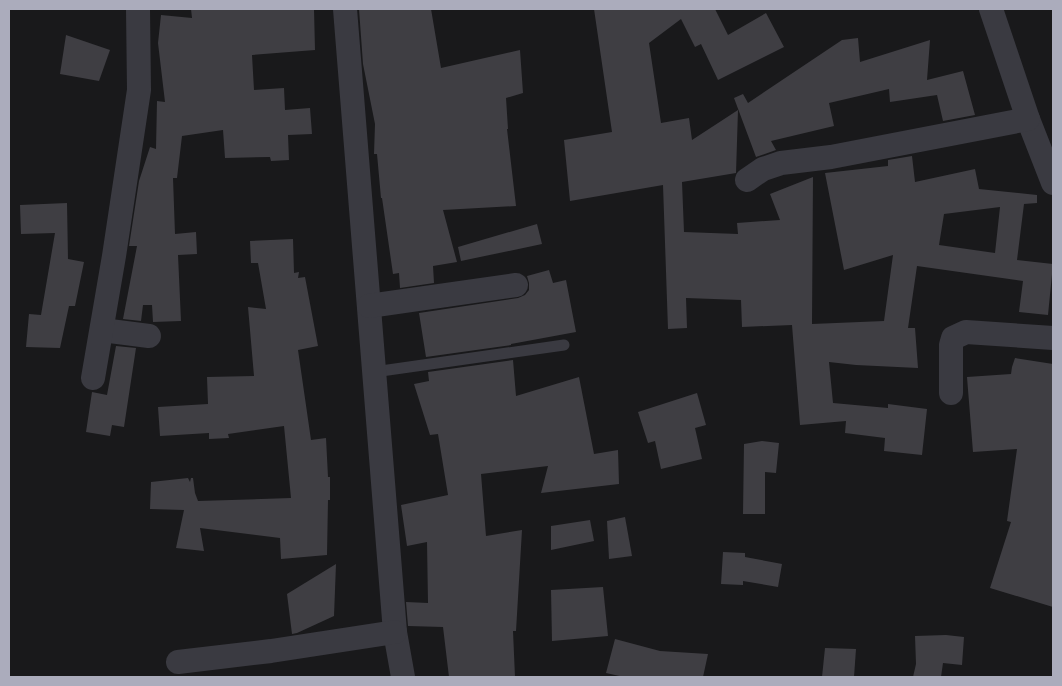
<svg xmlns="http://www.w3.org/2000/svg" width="1062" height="686" viewBox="0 0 1062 686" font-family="'PT Sans',sans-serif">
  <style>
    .building { fill: #3f3e43; fill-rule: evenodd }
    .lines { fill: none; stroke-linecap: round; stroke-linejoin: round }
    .service { stroke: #3a3a41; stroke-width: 11 }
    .minor { stroke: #3a3a41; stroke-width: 24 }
  </style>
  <rect width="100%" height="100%" fill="#19191b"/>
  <g class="building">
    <polygon points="191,9 314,9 315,50 252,55 254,90 284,88 285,110 310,108 312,134 288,135 289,160 271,161 270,157 225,158 223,130 182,136 177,178 173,178 175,234 196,232 197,254 178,255 181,321 153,322 152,305 143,305 141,321 123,319 137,246 129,246 139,181 150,147 156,149 157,101 165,102 158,43 161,15 192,18"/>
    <polygon points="359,9 431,9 441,68 520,50 523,93 506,98 508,129 507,129 516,206 443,210 457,262 433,266 434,283 400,288 399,273 393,274 382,198 381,198 377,154 374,154 375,124 363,64"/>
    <path d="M594 9H715L728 35 766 13 784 47 718 80 701 44 695 47 681 19 649 43 661 123 689 118 692 140 738 110 736 173 682 182 684 232 738 234 737 223 780 220 770 194 813 177 812 324 884 321 893 255 844 270 825 173 888 166V160L912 156 915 182 975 169 979 189 1037 195V203L1024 204 1017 260 1053 264 1048 315 1019 312 1023 281 917 266 908 328H915L918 368 856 365 829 362 833 403 888 408V404L927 409 922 455 884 451 885 438 845 433 846 421 800 425 792 325 742 327 741 300 686 298 687 328 668 329 663 185 570 201 564 140 612 132ZM1000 207 995 253 939 245 944 214Z"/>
    <polygon points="66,35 110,50 99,81 60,74"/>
    <polygon points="858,38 860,62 930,40 927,80 963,71 975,115 943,121 937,95 890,102 889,89 829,103 834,126 771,141 776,150 756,157 734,98 743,94 748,103 842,40"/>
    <polygon points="67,203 68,259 84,262 75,306 69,306 60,348 26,347 29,314 41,315 55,233 21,234 20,205"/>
    <polygon points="537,224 542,244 461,261 458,247"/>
    <polygon points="293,239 294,273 299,272 298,278 305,277 318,346 298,350 311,440 326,438 328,477 330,477 330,500 328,500 327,555 281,559 280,538 200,528 204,551 176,548 184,510 150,509 151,482 188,478 190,482 191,478 193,478 195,493 198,501 291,498 284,426 228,434 229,438 209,439 209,433 160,436 158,407 208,404 207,377 254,376 248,307 266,309 258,263 251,263 250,241"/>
    <polygon points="549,270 553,283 566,280 576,332 511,344 511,345 426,357 419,313 518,298 525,295 529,290 529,283 527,276"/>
    <polygon points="116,346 136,348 124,427 112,425 110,436 86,432 92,392 107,395"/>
    <polygon points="1015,358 1053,364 1053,607 990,588 1011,522 1007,521 1017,449 973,452 967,377 1011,374 1012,367"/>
    <polygon points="513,360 516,396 579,377 594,454 618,450 619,484 541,493 548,466 481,474 486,536 522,530 516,631 513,631 515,677 449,677 443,627 408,626 406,602 428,603 427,542 407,546 401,505 448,495 438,434 430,435 414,384 429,381 428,372"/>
    <polygon points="697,393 706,425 695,428 702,459 661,469 655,441 648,443 638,412"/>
    <polygon points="762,441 779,443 776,473 765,472 765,514 743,514 744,444"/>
    <polygon points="625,517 632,556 609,559 607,521"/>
    <polygon points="590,520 594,541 551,550 551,526"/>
    <polygon points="723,552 745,553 745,557 782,564 778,587 743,581 743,585 721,584"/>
    <polygon points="336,564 334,616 297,633 292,634 287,594"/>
    <polygon points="603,587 608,636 552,641 551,590"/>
    <polygon points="946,635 964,637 962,665 943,663 941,677 913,677 916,664 915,636"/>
    <polygon points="615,639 660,651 708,654 703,677 624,677 606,673"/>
    <polygon points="825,648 856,649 854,677 822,677"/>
  </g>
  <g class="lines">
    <polyline class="service" points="374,372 564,345"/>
    <g class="minor">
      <polyline points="345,9 395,632 403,677"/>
      <polyline points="1028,119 1053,183"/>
      <polyline points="747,180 763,169 781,163 831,157 1028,119 991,9"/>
      <polyline points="369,306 516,285"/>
      <polyline points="102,330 149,336"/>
      <polyline points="93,378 114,256 139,90 138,9"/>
      <polyline points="951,393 951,345 953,338 966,332 1053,338"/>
      <polyline points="178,662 271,651 395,632"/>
    </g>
  </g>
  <rect width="1062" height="686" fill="none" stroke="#abacbc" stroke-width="20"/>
</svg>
